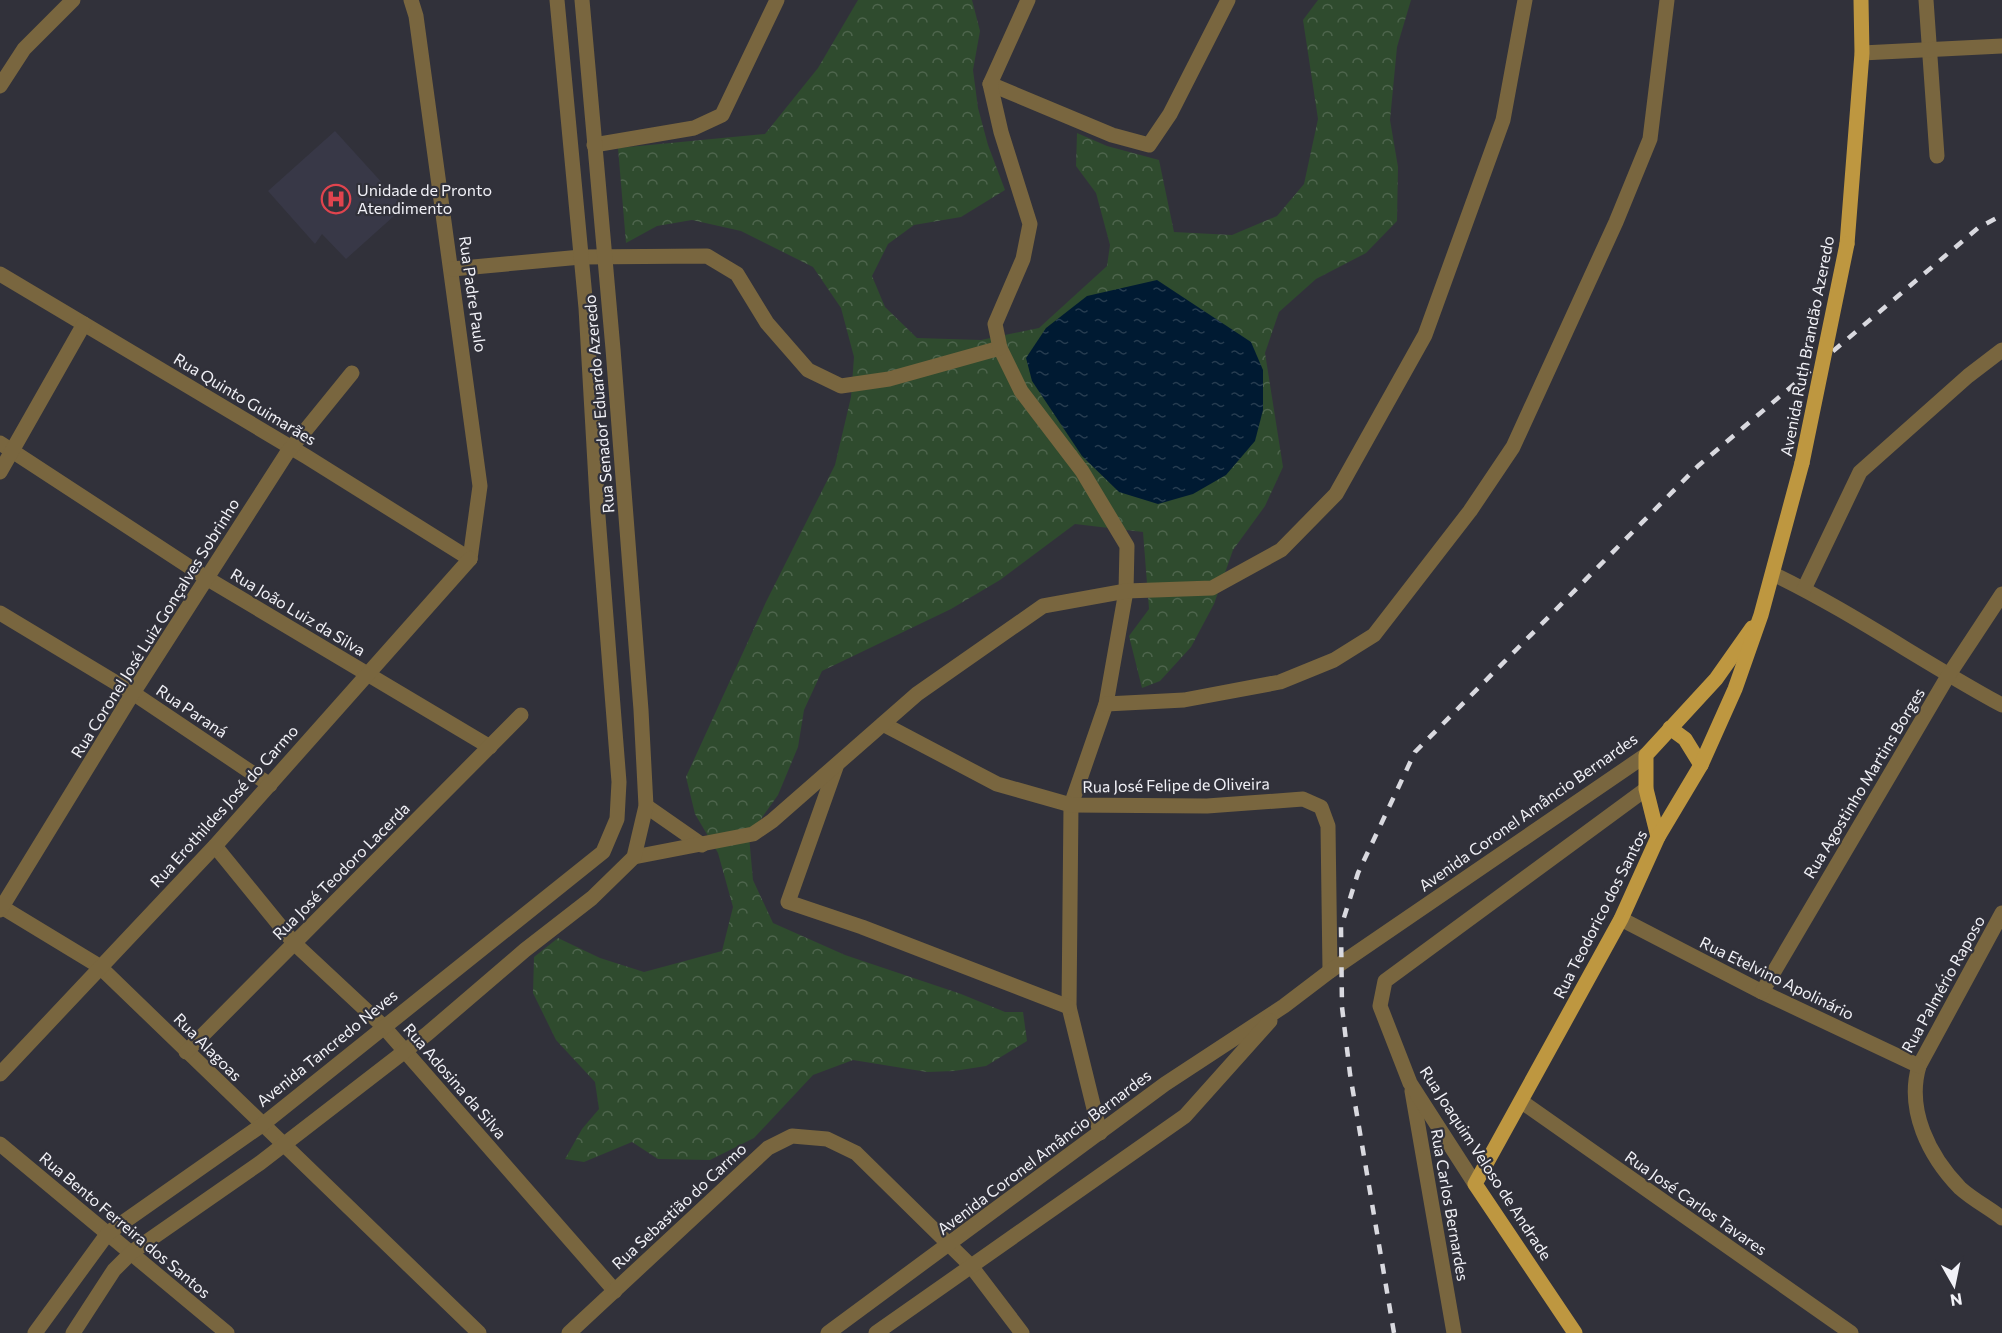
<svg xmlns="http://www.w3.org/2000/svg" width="2002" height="1333" viewBox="0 0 2002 1333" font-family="Commissioner,sans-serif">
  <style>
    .built { fill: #383847 }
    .forest { fill: url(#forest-crowns) }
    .water { fill: url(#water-ripples) }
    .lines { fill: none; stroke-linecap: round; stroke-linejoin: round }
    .minor { stroke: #79663f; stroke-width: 15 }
    .tertiary { stroke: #79663f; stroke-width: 15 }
    .primary { stroke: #be9740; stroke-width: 15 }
    .rail { stroke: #d9d9df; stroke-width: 4.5; stroke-dasharray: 10 10; stroke-linecap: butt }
    .primary-bridge { stroke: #be9740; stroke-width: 15 }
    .labels { text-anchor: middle; stroke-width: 4.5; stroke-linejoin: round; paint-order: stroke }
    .poi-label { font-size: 16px; fill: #f1f1f7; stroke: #31313a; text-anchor: start }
    .street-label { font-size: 16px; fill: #f1f1f7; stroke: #31313a }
  </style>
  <defs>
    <pattern id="forest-crowns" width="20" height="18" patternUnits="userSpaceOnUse" patternTransform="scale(1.5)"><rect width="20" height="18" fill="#2f4b2e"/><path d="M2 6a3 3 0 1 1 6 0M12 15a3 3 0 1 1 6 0" fill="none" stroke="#4e654d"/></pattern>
    <pattern id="water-ripples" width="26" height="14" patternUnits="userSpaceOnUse" patternTransform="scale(1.5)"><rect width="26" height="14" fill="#001a32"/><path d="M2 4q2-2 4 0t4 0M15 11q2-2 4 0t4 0" fill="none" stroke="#263c50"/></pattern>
  </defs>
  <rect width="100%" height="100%" fill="#31313a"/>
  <polygon class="built" points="335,131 404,207 346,259 322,234 315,244 268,191"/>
  <polygon class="forest" points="858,0 972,0 980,31 973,70 978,108 988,145 1005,190 961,217 914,225 888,244 872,276 885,307 917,338 981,340 1039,328 1107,266 1110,245 1096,193 1076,166 1077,133 1107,146 1159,160 1174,232 1232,235 1277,216 1304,184 1318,119 1303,20 1318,0 1411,0 1397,47 1390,120 1398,167 1397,221 1366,253 1316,279 1279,312 1265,353 1283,467 1265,506 1233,550 1214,604 1191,647 1160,681 1142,688 1129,636 1149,609 1143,532 1075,524 1000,580 951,609 822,671 804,710 798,747 778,795 749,836 753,880 773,923 845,955 961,994 1005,1012 1023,1012 1027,1041 986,1066 954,1071 927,1072 853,1060 813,1075 754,1138 710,1160 658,1159 632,1142 584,1162 565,1159 582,1129 599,1109 595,1082 556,1040 533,993 534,957 558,938 600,958 644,972 722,951 733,907 718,853 695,814 686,777 766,602 835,465 851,397 854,357 841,308 813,267 741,231 692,220 657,226 626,243 618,148 765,134 818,68"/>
  <polygon class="water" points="1157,280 1251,342 1263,370 1263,410 1255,441 1226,475 1193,494 1158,504 1119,492 1082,456 1032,381 1026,358 1046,328 1087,296"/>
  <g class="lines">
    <g class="minor">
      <polyline points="411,0 416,16 480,486 470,559"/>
      <polyline points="1926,0 1937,156"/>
      <polyline points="1862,53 2002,46"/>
      <polyline points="990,84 1112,135 1149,145 1170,114 1228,0"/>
      <polyline points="594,145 694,128 722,115 777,0"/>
      <polyline points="452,269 581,257 707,256 737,274 767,323 808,370 841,386 889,379 1000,348 1021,391 1082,471 1127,546 1126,591 1106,704 1071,805 1069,1007 1100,1133"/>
      <polyline points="0,274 307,457 470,559"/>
      <polyline points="1000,348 995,324 1023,259 1030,224 1001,132 990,84 1028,0"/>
      <polyline points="0,443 208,579 490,747"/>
      <polyline points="0,472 84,324"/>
      <path d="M1773 574C1852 612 1924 663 2002 705"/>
      <polyline points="1804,589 1860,472 1968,376 2002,350"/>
      <polyline points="0,613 133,693 270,785"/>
      <polyline points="1106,704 1184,700 1280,682 1334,660 1374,635 1470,511 1513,447 1616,222 1650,139 1667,0"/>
      <polyline points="883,724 997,784 1071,805 1207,806 1303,799 1321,807 1328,826 1330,971"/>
      <polyline points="836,767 788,902 862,927 1069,1007"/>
      <polyline points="646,806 702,845"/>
      <polyline points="215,846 294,943 383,1026 615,1291"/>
      <polyline points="634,857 753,834 772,821 917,694 1043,606 1126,591 1212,588 1281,550 1336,494 1425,335 1503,120 1525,0"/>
      <polyline points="0,906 99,966 479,1333"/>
      <polyline points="0,910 133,693 287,453 352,373"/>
      <path d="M2002 913 1919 1066C1906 1110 1929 1156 1960 1188 1972 1199 1989 1208 2002 1218"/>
      <polyline points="1621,919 1762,992 1919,1066"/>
      <polyline points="1762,992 1948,676 2002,594"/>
      <polyline points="186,1052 521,715"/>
      <polyline points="0,1074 215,846 470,559"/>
      <polyline points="1412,1091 1454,1333"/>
      <polyline points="1522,1102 1851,1333"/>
      <polyline points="0,1144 227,1333"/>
      <polyline points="1475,1184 1410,1083 1380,1006 1385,981 1646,789"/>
      <polyline points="569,1333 768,1148 792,1136 827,1139 856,1153 971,1266 1022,1333"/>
    </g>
    <g class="tertiary">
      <polyline points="0,86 24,49 73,0"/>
      <polyline points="35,1333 108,1233 262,1125 603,852 617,819 619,782 598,516 586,308 557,0"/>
      <polyline points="73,1333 114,1270 132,1252 260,1163 427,1034 525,950 592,898 634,857 646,806 641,710 613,349 582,0"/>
      <polyline points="828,1333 1165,1084 1284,1006 1330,971 1646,755"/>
      <polyline points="876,1333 1185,1116 1270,1021"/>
    </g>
    <g class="primary">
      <polyline points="1847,244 1862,53 1861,0"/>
      <polyline points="1670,728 1685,739 1701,765"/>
      <polyline points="1658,837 1646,789 1646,755 1716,679 1752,628"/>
      <polyline points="1575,1333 1475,1184 1621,919 1658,837 1701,765 1735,689 1761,615 1802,463"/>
    </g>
    <polyline class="rail" points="1394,1333 1350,1074 1342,1007 1341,927 1358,873 1415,752 1698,466 1978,228 2002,215"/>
    <polyline class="primary-bridge" points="1802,463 1847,244"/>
  </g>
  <defs>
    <g id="hospital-ring" transform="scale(1.5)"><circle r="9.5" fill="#31313a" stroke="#e0444e" stroke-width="1.5"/><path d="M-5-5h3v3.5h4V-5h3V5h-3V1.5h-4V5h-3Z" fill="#e0444e"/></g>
  </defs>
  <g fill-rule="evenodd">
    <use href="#hospital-ring" x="336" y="199"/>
  </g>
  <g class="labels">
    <g class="poi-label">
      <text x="357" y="196">Unidade de Pronto<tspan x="357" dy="18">Atendimento</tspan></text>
    </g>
    <g class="street-label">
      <text transform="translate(473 294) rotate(82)" y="6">Rua Padre Paulo</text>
      <text transform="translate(1807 346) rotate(-79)" y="6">Avenida Ruth Brandão Azeredo</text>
      <text transform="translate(245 399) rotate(31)" y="6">Rua Quinto Guimarães</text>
      <text transform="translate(599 404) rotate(-95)" y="6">Rua Senador Eduardo Azeredo</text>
      <text transform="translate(298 612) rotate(31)" y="6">Rua João Luiz da Silva</text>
      <text transform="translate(155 628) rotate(-58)" y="6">Rua Coronel José Luiz Gonçalves Sobrinho</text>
      <text transform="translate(192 711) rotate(34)" y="6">Rua Paraná</text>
      <text transform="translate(1864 783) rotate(-59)" y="6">Rua Agostinho Martins Borges</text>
      <text transform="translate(1176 785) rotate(-1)" y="6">Rua José Felipe de Oliveira</text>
      <text transform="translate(224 806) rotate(-48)" y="6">Rua Erothildes José do Carmo</text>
      <text transform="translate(1528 812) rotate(-35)" y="6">Avenida Coronel Amâncio Bernardes</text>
      <text transform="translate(341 871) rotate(-45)" y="6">Rua José Teodoro Lacerda</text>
      <text transform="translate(1600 914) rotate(-63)" y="6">Rua Teodorico dos Santos</text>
      <text transform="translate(1777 978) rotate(26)" y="6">Rua Etelvino Apolinário</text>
      <text transform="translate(1943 984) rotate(-61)" y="6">Rua Palmério Raposo</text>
      <text transform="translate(208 1047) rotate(45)" y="6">Rua Alagoas</text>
      <text transform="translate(327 1048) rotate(-39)" y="6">Avenida Tancredo Neves</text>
      <text transform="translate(455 1081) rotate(49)" y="6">Rua Adosina da Silva</text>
      <text transform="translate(1044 1152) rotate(-37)" y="6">Avenida Coronel Amâncio Bernardes</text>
      <text transform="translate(1486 1163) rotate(57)" y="6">Rua Joaquim Veloso de Andrade</text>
      <text transform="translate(1696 1203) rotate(35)" y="6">Rua José Carlos Tavares</text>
      <text transform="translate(1450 1205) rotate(80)" y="6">Rua Carlos Bernardes</text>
      <text transform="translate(679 1206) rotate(-43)" y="6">Rua Sebastião do Carmo</text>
      <text transform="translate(125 1225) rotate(40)" y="6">Rua Bento Ferreira dos Santos</text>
    </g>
  </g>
  <g transform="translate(1954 1285) rotate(171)" stroke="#31313a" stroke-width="4.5" paint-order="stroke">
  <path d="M0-4.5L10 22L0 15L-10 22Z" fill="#f1f1f7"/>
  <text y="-9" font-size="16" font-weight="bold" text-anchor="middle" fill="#f1f1f7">N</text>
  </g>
</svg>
